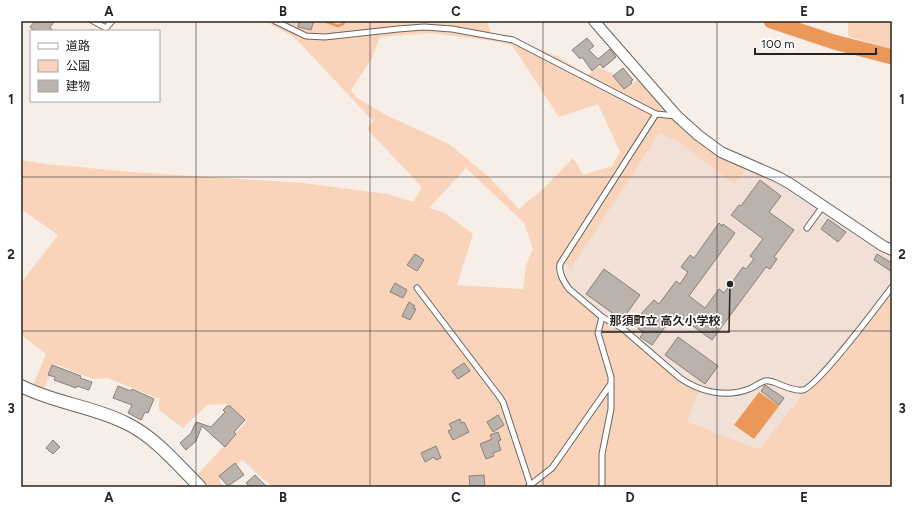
<svg xmlns="http://www.w3.org/2000/svg" width="913" height="508" viewBox="0 0 913 508" font-family="Figtree,'Noto Sans JP',sans-serif">
  <style>
    .built { fill: #f1e0d5 }
    .green { fill: #f9d4ba; fill-rule: evenodd }
    .water { fill: #ea985a }
    .lines { fill: none; stroke-linecap: round; stroke-linejoin: round }
    .stream { stroke: #ea985a; stroke-width: 2.5 }
    .river { stroke: #ea985a; stroke-width: 15 }
    .building { fill: #bbb2ac; stroke: #88807a }
    .service-casing { stroke: #6d6560; stroke-width: 7 }
    .minor-casing { stroke: #6d6560; stroke-width: 12 }
    .tertiary-casing { stroke: #6d6560; stroke-width: 14 }
    .service { stroke: #fff; stroke-width: 5 }
    .minor { stroke: #fff; stroke-width: 10 }
    .tertiary { stroke: #fff; stroke-width: 12 }
    .grid { fill: none; stroke: #272321; stroke-width: 1; stroke-opacity: 0.55 }
    .leader { fill: none; stroke: #272321; stroke-width: 1.5 }
    .callout-dot { fill: #272321; stroke: #fff; stroke-width: 1.5 }
    .callout-label { font-size: 12px; text-anchor: middle; font-weight: bold; fill: #272321; stroke: #fff; stroke-width: 3.5; stroke-linejoin: round; paint-order: stroke }
    .neatline { fill: none; stroke: #272321; stroke-width: 1.5 }
    .grid-label { font-size: 13px; text-anchor: middle; font-weight: bold; fill: #272321 }
  </style>
  <rect width="100%" height="100%" fill="#f8eee8"/>
  <polygon class="built" points="656,120 714,154 782,186 885,255 892,257 892,283 759,449 686,422 666,365 605,316 569,285 562,270 563,264"/>
  <g class="green">
    <path d="M264 21H487L491 33 509 36 558 57 588 75 599 67 633 84 639 77 666 109 677 123 746 170 734 184 680 143 660 133 571 268 561 257 555 273 562 270 569 285 605 316 699 391 687 422 759 449 890 285 892 286V487H272L242 460 219 480 223 487H209L197 475 247 421 227 404 207 405 183 428 159 410V399L108 378 93 379 55 364 44 389 33 385 46 354 24 337 21 333V283L58 235 21 209V160L46 164 132 172 303 183 388 194 413 202 422 187 367 129 373 121 294 37ZM430 33 493 41 512 45 559 117 598 104 620 152 612 166 583 175 573 158 546 186 519 209 488 176 449 144 386 115 356 97 351 90 372 58 380 37ZM466 168 524 223 533 249 526 265 523 289 457 285 473 234 445 213 429 208Z"/>
    <polygon points="848,21 892,21 892,51 848,36"/>
  </g>
  <polygon class="water" points="759,392 779,406 754,439 734,425"/>
  <g class="lines">
    <polyline class="stream" points="324,21 338,26 343,24 345,21"/>
    <polyline class="river" points="771,21 834,42 892,57"/>
  </g>
  <g class="building">
    <polygon points="35,21 55,21 50,27 53,31 35,31 30,27"/>
    <polygon points="299,21 314,21 311,30 298,27"/>
    <polygon points="587,38 594,46 589,50 598,59 610,49 616,57 603,68 600,64 592,71 582,57 580,59 572,50"/>
    <polygon points="623,68 633,80 631,81 632,83 624,89 613,76"/>
    <polygon points="760,180 781,196 769,212 794,230 774,257 777,259 770,269 766,267 712,340 675,313 652,345 640,337 644,332 638,329 644,320 639,316 654,300 659,304 676,281 680,284 688,272 681,267 690,255 694,258 719,223 722,226 723,224 735,233 689,296 705,308 719,289 724,293 743,267 746,269 754,259 750,256 763,239 731,215 739,205 741,206"/>
    <polygon points="828,219 846,232 838,242 821,229"/>
    <polygon points="415,254 424,260 417,271 407,265"/>
    <polygon points="877,254 892,263 892,272 874,260"/>
    <polygon points="604,269 640,295 622,320 586,294"/>
    <polygon points="395,283 407,290 403,298 390,292"/>
    <polygon points="409,302 415,306 413,308 416,309 410,320 402,316"/>
    <polygon points="678,337 718,366 705,384 665,355"/>
    <polygon points="464,363 470,371 458,379 452,371"/>
    <polygon points="52,365 81,376 80,378 92,382 89,390 77,386 76,388 54,380 55,377 48,375"/>
    <polygon points="765,385 784,398 779,405 761,391"/>
    <polygon points="118,386 131,391 132,389 154,399 148,413 145,412 141,420 128,413 132,405 113,398"/>
    <polygon points="227,406 230,406 245,420 234,432 236,434 225,447 202,426 196,441 186,450 180,443 191,433 196,422 211,427 225,412 223,410"/>
    <polygon points="498,415 504,425 493,432 487,422"/>
    <polygon points="460,419 461,423 464,422 469,432 453,440 448,431 452,429 449,424"/>
    <polygon points="498,432 501,440 498,441 501,450 493,453 494,456 486,459 480,444 492,439 490,435"/>
    <polygon points="53,440 60,447 53,454 46,448"/>
    <polygon points="436,446 441,458 436,460 434,457 425,462 421,453"/>
    <polygon points="235,463 244,475 228,486 219,476"/>
    <polygon points="255,475 267,487 250,487 246,483"/>
    <polygon points="484,475 485,486 470,487 469,476"/>
  </g>
  <g class="lines">
    <g class="service-casing">
      <g id="service">
        <polyline points="93,21 106,28 112,21"/>
        <polyline points="275,21 306,36 325,37 398,29 424,27 452,29 513,40 656,114 676,116"/>
        <polyline points="807,228 823,206"/>
        <polyline points="417,288 499,396 503,402 531,487"/>
        <path d="M602 317 622 328 680 378C700 392 726 398 749 389 755 387 760 382 765 381 774 379 789 392 803 390 816 388 880 303 892 287"/>
        <polyline points="529,486 552,468 610,385"/>
        <path d="M602 487V454L611 409V377L598 333 602 317 569 289C564 282 558 273 560 264L656 114"/>
      </g>
    </g>
    <g class="minor-casing">
      <polyline id="minor" points="594,21 677,116 698,135 721,152 778,177 789,183 883,246 892,250"/>
    </g>
    <g class="tertiary-casing">
      <path id="tertiary" d="M21 386C54 403 92 406 126 423 155 437 177 464 200 487"/>
    </g>
    <use href="#service" class="service"/>
    <use href="#minor" class="minor"/>
    <use href="#tertiary" class="tertiary"/>
  </g>
  <path class="grid" d="M196 21V487M370 21V487M543 21V487M717 21V487M21 177H892M21 331H892"/>
  <path class="leader" d="M730 284L729 332H602"/>
  <circle class="callout-dot" cx="730" cy="284" r="4"/>
  <g class="callout-label">
    <text x="665" y="325">那須町立 高久小学校</text>
  </g>
  <rect width="913" height="508" fill="none" stroke="#ffffff" stroke-width="44"/>
  <rect x="30" y="30" width="130" height="72" fill="#ffffff" stroke="#a9a7a6"/>
  <rect x="38" y="43" width="20" height="6" fill="#ffffff" stroke="#a9a7a6"/>
  <text x="66" y="50" font-size="12" fill="#272321">道路</text>
  <rect x="38" y="60" width="20" height="12" fill="#f9d4ba" stroke="#a9a7a6"/>
  <text x="66" y="70" font-size="12" fill="#272321">公園</text>
  <rect x="38" y="80" width="20" height="12" fill="#bbb2ac" stroke="#a9a7a6"/>
  <text x="66" y="90" font-size="12" fill="#272321">建物</text>
  <path d="M755 48v6h121v-6" fill="none" stroke="#272321" stroke-width="2"/>
  <text x="761" y="48" font-size="12" fill="#272321" stroke="#ffffff" stroke-width="3" paint-order="stroke">100 m</text>
  <rect x="22" y="22" width="869" height="464" class="neatline"/>
  <g class="grid-label">
    <text x="109" y="16">A</text>
    <text x="283" y="16">B</text>
    <text x="456" y="16">C</text>
    <text x="630" y="16">D</text>
    <text x="804" y="16">E</text>
    <text x="11" y="104">1</text>
    <text x="902" y="104">1</text>
    <text x="11" y="259">2</text>
    <text x="902" y="259">2</text>
    <text x="11" y="413">3</text>
    <text x="902" y="413">3</text>
    <text x="109" y="502">A</text>
    <text x="283" y="502">B</text>
    <text x="456" y="502">C</text>
    <text x="630" y="502">D</text>
    <text x="804" y="502">E</text>
  </g>
</svg>
